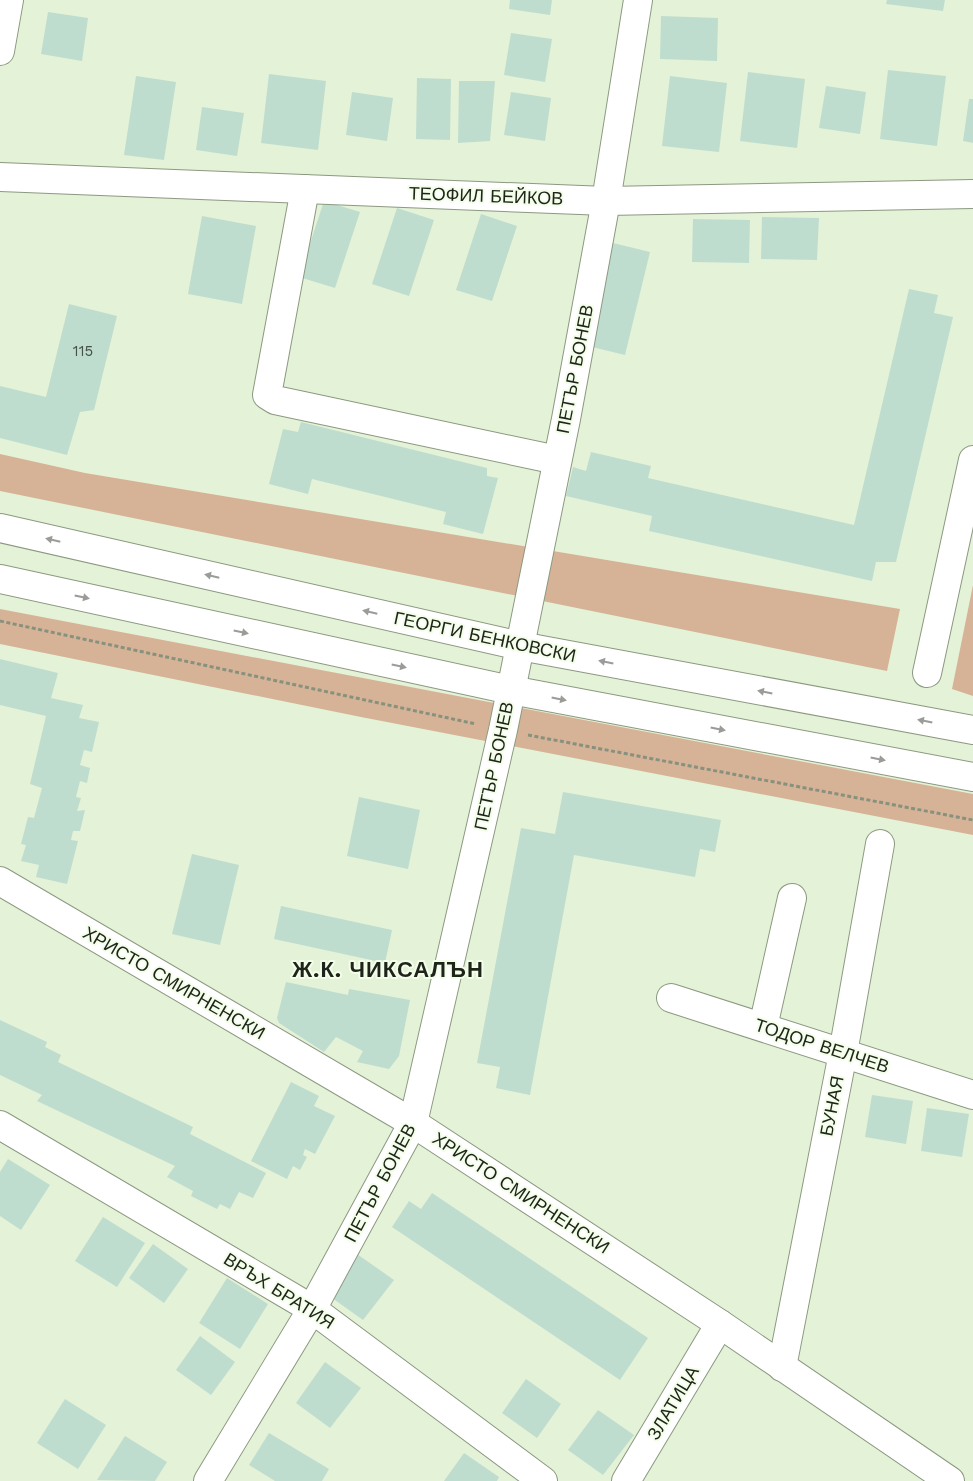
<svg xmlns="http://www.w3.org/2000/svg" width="973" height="1481" viewBox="0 0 973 1481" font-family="'Work Sans',sans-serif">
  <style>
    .green { fill: #d6b397 }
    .building { fill: #bfddcf }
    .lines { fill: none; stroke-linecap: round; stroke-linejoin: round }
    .minor-casing { stroke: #8c9981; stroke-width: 30 }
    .tertiary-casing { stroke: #8c9981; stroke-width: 30 }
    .path { stroke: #87917e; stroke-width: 3; stroke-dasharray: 4 2.5; stroke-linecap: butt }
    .minor { stroke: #fff; stroke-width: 28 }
    .tertiary { stroke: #fff; stroke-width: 28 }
    .oneway { fill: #9a9c98 }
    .labels { text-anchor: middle; stroke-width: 4; stroke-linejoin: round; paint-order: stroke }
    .number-label { font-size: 15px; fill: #475248 }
    .street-label { font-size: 18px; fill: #1f241b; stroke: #f3fee9 }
    .district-label { font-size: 22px; font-weight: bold; letter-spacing: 1px; fill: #1f241b; stroke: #f3fee9 }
  </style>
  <rect width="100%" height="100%" fill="#e4f2d7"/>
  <g class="green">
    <polygon points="0,454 85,473 900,609 887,671 0,491"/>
    <polygon points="973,585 973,696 952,689"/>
    <polygon points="0,609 973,794 973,835 361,717 0,644"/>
  </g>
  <g class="building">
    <polygon points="510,0 552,0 550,15 509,9"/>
    <polygon points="887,0 945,0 943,11 886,4"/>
    <polygon points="48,12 88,18 82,61 41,54"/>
    <polygon points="661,16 718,18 717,61 660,59"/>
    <polygon points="511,33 552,39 545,82 504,75"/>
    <polygon points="888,70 946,76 937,146 880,139"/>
    <polygon points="748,72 805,79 797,148 740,141"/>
    <polygon points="269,74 326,81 318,150 261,143"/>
    <polygon points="136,76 176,82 164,160 124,155"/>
    <polygon points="670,76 727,83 719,152 662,146"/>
    <polygon points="417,78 451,79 450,140 416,139"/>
    <polygon points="459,81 495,81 490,141 458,143"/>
    <polygon points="826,86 866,92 860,134 819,128"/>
    <polygon points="352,92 393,98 387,141 346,135"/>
    <polygon points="511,92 551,98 545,141 504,135"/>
    <polygon points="969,99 973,99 973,143 963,141"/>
    <polygon points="202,107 244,113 237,156 196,150"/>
    <polygon points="324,201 360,212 335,288 299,277"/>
    <polygon points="397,208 434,220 409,296 372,284"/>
    <polygon points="481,214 517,226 492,301 456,290"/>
    <polygon points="202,216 256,226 242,304 188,294"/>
    <polygon points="762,217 819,218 817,260 761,259"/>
    <polygon points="693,219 750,220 749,263 692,262"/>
    <polygon points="613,243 650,252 625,355 588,346"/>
    <polygon points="909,289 938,295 934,313 953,317 896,562 876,562 872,581 649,531 652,516 566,496 573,467 586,471 591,452 651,466 648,478 854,525"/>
    <polygon points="69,304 117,316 94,410 80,412 67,455 0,438 0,386 46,397"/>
    <polygon points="301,422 487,468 487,476 498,478 483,534 443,524 446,512 312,479 308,494 269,484 283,429 298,432"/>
    <polygon points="0,659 58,673 51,698 83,705 79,718 99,722 92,752 84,750 80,765 90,768 87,783 80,781 76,797 81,798 77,811 85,810 80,831 73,831 71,840 78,841 67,884 36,877 39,865 21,861 26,845 21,844 28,817 34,818 42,788 30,784 46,716 0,705"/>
    <polygon points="563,792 721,820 715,852 700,849 695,877 574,855 530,1095 496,1088 500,1067 477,1063 521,828 555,834"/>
    <polygon points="359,797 420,810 408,869 347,856"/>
    <polygon points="192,854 239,865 220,945 172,934"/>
    <polygon points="281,906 392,930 385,963 274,939"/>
    <polygon points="286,982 348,995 349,989 410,1000 399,1056 389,1069 357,1062 363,1051 336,1037 324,1052 279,1023 277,1018"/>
    <polygon points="0,1020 47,1042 45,1047 61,1055 58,1062 193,1127 190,1134 266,1173 253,1198 239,1192 230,1209 220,1204 217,1209 191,1196 193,1191 167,1177 175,1166 37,1101 42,1095 0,1075"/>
    <polygon points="291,1082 319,1096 314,1106 335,1116 315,1154 305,1149 303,1155 307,1157 300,1170 293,1166 287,1179 251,1161"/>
    <polygon points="872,1095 913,1101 906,1144 865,1137"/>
    <polygon points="927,1108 969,1114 962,1157 921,1151"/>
    <polygon points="8,1159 50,1185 21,1230 0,1216 0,1172"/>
    <polygon points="432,1193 648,1338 620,1380 392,1227 409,1201 421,1209"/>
    <polygon points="103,1217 145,1243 117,1287 75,1261"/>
    <polygon points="153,1244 188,1269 164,1303 129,1278"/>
    <polygon points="357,1254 394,1280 363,1320 328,1295"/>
    <polygon points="227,1278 268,1304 240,1349 199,1323"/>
    <polygon points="200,1336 235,1362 211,1395 176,1370"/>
    <polygon points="325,1362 361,1388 330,1428 296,1403"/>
    <polygon points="526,1379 561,1404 537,1438 502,1413"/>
    <polygon points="65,1399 106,1425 78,1469 37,1443"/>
    <polygon points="598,1410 634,1435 603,1475 568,1450"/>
    <polygon points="269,1433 329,1469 322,1481 275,1481 249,1465"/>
    <polygon points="125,1436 167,1462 155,1481 97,1480"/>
    <polygon points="464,1453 499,1477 497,1481 444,1481"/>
  </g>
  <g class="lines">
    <g class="minor-casing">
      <g id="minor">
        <polyline points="0,51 9,0"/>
        <polyline points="0,177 606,201 973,194"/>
        <polyline points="305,189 267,395 275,400 557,460"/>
        <polyline points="927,673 973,460"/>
        <polyline points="0,881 413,1123 720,1324 950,1481"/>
        <polyline points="671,998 973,1095"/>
        <polyline points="763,1027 792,898"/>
        <polyline points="0,1125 312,1309 543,1481"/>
        <polyline points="782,1367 843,1053 880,844"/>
        <polyline points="626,1481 720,1324"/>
      </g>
    </g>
    <g class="tertiary-casing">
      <g id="tertiary">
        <polyline points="0,528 520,646 973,730"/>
        <polyline points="0,579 511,690 973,777"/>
        <polyline points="208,1481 312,1309 413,1123 503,730 520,646 566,419 606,201 638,0"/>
      </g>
    </g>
    <g class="path">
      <polyline points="0,621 476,724"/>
      <polyline points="528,735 973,820"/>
    </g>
    <use href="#minor" class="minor"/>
    <use href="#tertiary" class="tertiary"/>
  </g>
  <defs><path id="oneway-solid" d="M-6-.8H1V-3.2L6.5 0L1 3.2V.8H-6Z" transform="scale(1.25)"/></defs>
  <g class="oneway">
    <use href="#oneway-solid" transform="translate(53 540) rotate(-167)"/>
    <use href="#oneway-solid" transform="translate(212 576) rotate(-167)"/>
    <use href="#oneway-solid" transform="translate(82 597) rotate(12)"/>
    <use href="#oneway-solid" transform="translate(370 612) rotate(-167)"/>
    <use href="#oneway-solid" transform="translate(241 632) rotate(12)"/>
    <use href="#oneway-solid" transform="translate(606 662) rotate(-169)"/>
    <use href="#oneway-solid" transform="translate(399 666) rotate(12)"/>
    <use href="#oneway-solid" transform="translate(765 692) rotate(-169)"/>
    <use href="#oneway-solid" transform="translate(559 699) rotate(11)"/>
    <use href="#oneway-solid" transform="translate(925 721) rotate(-169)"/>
    <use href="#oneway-solid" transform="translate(718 729) rotate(11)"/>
    <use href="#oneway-solid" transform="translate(878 759) rotate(11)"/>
  </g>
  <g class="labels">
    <g class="number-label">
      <text x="83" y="356">115</text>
    </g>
    <g class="street-label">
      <text transform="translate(486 196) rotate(2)" y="6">ТЕОФИЛ БЕЙКОВ</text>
      <text transform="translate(575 369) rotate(-79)" y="6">ПЕТЪР БОНЕВ</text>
      <text transform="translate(485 637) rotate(12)" y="6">ГЕОРГИ БЕНКОВСКИ</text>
      <text transform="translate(494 766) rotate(-78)" y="6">ПЕТЪР БОНЕВ</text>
      <text transform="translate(174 983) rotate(30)" y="6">ХРИСТО СМИРНЕНСКИ</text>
      <text transform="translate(822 1046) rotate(18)" y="6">ТОДОР ВЕЛЧЕВ</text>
      <text transform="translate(832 1106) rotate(-79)" y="6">БУНАЯ</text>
      <text transform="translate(380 1183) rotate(-62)" y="6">ПЕТЪР БОНЕВ</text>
      <text transform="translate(521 1193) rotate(33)" y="6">ХРИСТО СМИРНЕНСКИ</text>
      <text transform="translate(279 1291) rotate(32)" y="6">ВРЪХ БРАТИЯ</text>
      <text transform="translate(673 1403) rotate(-59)" y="6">ЗЛАТИЦА</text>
    </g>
    <g class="district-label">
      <text x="388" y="977">Ж.К. ЧИКСАЛЪН</text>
    </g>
  </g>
</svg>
